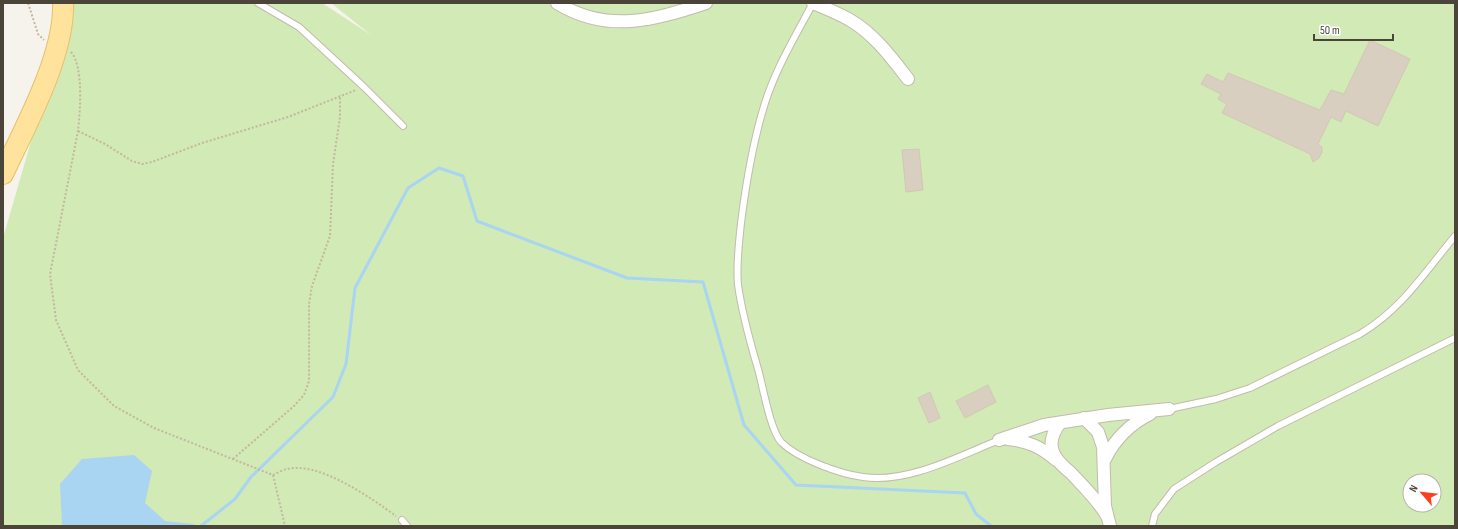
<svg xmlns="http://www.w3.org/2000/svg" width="1458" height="529" viewBox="0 0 1458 529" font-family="'Sofia Sans Condensed',sans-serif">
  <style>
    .green { fill: #d2eab5; fill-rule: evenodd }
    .water { fill: #a9d4f2 }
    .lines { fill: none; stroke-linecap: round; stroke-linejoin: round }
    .stream { stroke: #a9d4f2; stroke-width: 3 }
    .building { fill: #d8cfc1; stroke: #d3c7b4 }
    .service-casing { stroke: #c2bbae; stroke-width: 8 }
    .minor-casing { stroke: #c2bbae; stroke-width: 14 }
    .primary-casing { stroke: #e6c16a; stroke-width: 22 }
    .path { stroke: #c4b79f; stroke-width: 2; stroke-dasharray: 2 2; stroke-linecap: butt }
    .service { stroke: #fff; stroke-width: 6 }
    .minor { stroke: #fff; stroke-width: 12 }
    .primary { stroke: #ffe39c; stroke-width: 20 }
  </style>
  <rect width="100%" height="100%" fill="#f6f3ec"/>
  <path class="green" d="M71 3H322L371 35 331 3H1455V526H3V238ZM1410 481H1434V505H1410Z"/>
  <polygon class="water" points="134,455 152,471 145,503 165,521 193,524 197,526 62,526 60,484 82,459"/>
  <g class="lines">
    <polyline class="stream" points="201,526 235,499 251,477 333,397 346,364 355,288 408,188 439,168 463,176 477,221 627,278 703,282 744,425 796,485 965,493 976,514 991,526"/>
  </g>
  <g class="building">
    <polygon points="1370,40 1410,59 1378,126 1346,111 1341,122 1331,117 1318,144 1322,147 1322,152 1319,158 1313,162 1310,154 1222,113 1227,104 1218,99 1221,94 1201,84 1207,74 1223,82 1228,73 1320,110 1331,90 1344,94"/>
    <polygon points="919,149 923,190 906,192 902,150"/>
    <polygon points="988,385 996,402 965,418 956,401"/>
    <polygon points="930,392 940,418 929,423 918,398"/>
  </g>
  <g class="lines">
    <g class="service-casing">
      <g id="service">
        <polyline points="258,3 299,27 364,87 403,126"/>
        <path d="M813 3C796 35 776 68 765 103 753 141 746 183 741 223 739 243 736 264 738 285 742 313 750 342 758 369 763 387 770 429 781 442 798 459 840 474 863 477 907 484 959 456 999 440"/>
        <path d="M1169 409 1216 399 1250 388 1360 334C1402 309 1424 273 1455 236"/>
        <polyline points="402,520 407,526"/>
        <polyline points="1152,526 1155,514 1174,489 1216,462 1278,426 1455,338"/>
      </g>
    </g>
    <g class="minor-casing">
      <g id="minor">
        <path d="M557 3C608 34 654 20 706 3"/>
        <path d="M813 3C825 8 838 13 850 20 874 34 891 57 908 79"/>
        <polyline points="1084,418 1098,432 1103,447 1105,506 1110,526"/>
        <path d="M1060 423C1053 432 1049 441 1053 452 1056 461 1064 467 1071 473 1084 487 1098 500 1107 516"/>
        <path d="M1008 439C1028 441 1041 447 1056 460"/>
        <polyline points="999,440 1044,425 1108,415 1169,409"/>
        <path d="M1105 459C1115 439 1130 424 1150 414"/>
      </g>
    </g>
    <g class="primary-casing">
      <path id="primary" d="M3 174C25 127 65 55 63 3"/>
    </g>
    <g class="path">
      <polyline points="28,3 38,34 44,40"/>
      <path d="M71 52C84 67 80 112 78 131L50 274 56 320 78 370 114 406 154 428 273 475 285 526"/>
      <polyline points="78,131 105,144 132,161 142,164 152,162 202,143 288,117 356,90"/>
      <polyline points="233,459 294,406 304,395 309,381 309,304 312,286 330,236 333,164 340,117 340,95"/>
      <path d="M273 475C277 473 282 470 287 469 319 461 371 498 396 516"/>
    </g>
    <use href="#service" class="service"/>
    <use href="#minor" class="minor"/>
    <use href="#primary" class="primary"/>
  </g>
  <rect width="1458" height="529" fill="none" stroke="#4b4439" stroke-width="8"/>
  <g transform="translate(1422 493) rotate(298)"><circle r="19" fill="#ffffff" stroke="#b7b4b0"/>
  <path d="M0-3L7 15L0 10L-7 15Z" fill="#fc3f1d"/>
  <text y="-6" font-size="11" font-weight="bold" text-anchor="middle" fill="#4b4439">N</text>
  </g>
  <path d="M1314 34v6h79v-6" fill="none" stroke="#4b4439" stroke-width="2"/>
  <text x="1320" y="34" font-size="12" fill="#4b4439" stroke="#ffffff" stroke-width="3" paint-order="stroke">50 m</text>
</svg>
